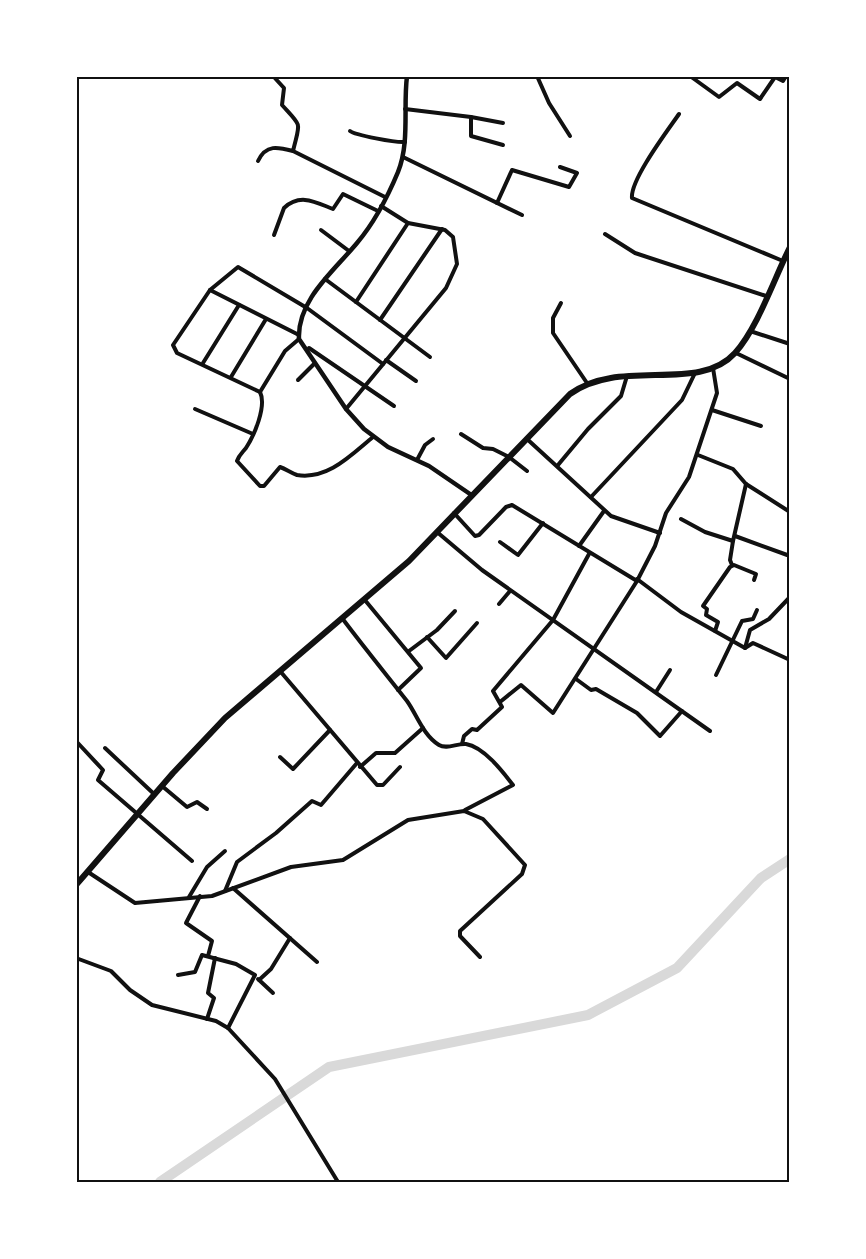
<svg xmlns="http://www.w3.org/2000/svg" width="866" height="1259" viewBox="0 0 866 1259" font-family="'Space Grotesk',sans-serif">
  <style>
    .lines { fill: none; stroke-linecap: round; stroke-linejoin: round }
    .river { stroke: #d9d9d9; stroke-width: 10 }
    .minor { stroke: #111; stroke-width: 4 }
    .tertiary { stroke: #111; stroke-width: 4.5 }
    .primary { stroke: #111; stroke-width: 6 }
    .neatline { fill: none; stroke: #111; stroke-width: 2 }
  </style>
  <rect width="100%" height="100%" fill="#fff"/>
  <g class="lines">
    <polyline class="river" points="160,1182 329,1067 588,1015 677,968 761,878 790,859"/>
    <g class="minor">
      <polyline points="537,76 549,103 570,136"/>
      <polyline points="690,76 719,97 737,83 760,99 775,77 783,81 786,76"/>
      <polyline points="405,109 471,117 503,123"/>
      <path d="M679 114C668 130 630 180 632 198L783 261"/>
      <polyline points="471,117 471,136 503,145"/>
      <path d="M350 131C355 135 396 143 405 142"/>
      <polyline points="293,151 385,197"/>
      <polyline points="403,157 522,215"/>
      <path d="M258 161C266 144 278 147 293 151 300 121 303 128 282 105L284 88 273 76"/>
      <polyline points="497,203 512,170 569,187 577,173 560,167"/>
      <polyline points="381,206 408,223"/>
      <polyline points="321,230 349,251"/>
      <polyline points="605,234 635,253 766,296"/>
      <path d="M274 235 284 208C300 193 315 202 333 209L343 194 378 211"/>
      <polyline points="325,279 430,357"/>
      <polyline points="210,290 299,335"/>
      <polyline points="561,303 553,318 553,333 587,383"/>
      <polyline points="380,320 442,229"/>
      <polyline points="750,331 790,344"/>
      <polyline points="299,339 285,351 260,392 177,353 173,345 210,290 238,267 307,308 383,364"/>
      <polyline points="309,348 394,406"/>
      <polyline points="736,353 790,379"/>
      <polyline points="386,360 416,381"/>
      <polyline points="203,363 239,305"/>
      <polyline points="231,377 266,319"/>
      <polyline points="298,380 314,364"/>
      <path d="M260 392C267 406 254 436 246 448 242 453 239 455 237 461L260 486H264L280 467C286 469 291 473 297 475 328 480 351 455 373 437"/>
      <polyline points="195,409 253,434"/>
      <polyline points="346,409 446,288 457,264 453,237 445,230 408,223 356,302"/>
      <polyline points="712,410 761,426"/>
      <polyline points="461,434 483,448 493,449 509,457 527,471"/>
      <polyline points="527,439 611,516 660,533"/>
      <polyline points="698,455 733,469 746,484 790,512"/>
      <polyline points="417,460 425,445 433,439"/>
      <polyline points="558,465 588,429 621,396 627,376"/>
      <polyline points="591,497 682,400 695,373"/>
      <polyline points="454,513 475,536 479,535 506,507 512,505 637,581"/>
      <polyline points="681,519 705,532 733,541 746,484"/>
      <polyline points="437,532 482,570 710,731"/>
      <polyline points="735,536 790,556"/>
      <polyline points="500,542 518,555 543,523"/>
      <polyline points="579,546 604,511"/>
      <polyline points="732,565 730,560 733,541"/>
      <polyline points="637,579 681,612 745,648 753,643 790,660"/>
      <polyline points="364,599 421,668 398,690"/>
      <polyline points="499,604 510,591"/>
      <path d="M342 618C363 646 385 673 407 701 417 715 423 735 439 745 447 750 457 743 466 744 484 747 503 772 513 785L465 810"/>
      <polyline points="715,631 718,622 706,615 707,609 703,606 730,567 734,565 756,574 754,580"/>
      <polyline points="427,637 446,658 477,623"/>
      <polyline points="745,648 750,630 769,619 790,597"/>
      <polyline points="409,651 437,630 455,611"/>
      <polyline points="280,671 377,785 383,785 400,767"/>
      <polyline points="716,675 742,621 753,619 757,610"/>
      <polyline points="576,679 591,690 596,689 637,713 660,736 682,711"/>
      <polyline points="656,692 670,670"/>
      <polyline points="500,702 521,685 553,713 637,581 655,546 666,513 689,477 717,393 713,368"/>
      <polyline points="76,741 103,770 98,780 192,861"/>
      <polyline points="462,744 464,736 472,729 477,730 502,707 493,691 553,620 589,554"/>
      <polyline points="105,748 154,794"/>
      <polyline points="280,757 293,769 330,730"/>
      <polyline points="360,767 376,753 395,753 423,728"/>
      <polyline points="162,786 187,807 197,802 207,809"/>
      <polyline points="88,872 135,903 212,896 291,867 343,860 408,820 464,811 483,819 525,865 522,874 460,931 460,936 480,957"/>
      <polyline points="233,888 317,962"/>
      <polyline points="225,891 237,862 276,833 312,801 321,805 357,763"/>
      <polyline points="200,896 186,923 212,941 208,956"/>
      <polyline points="189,897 207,867 225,851"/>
      <polyline points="76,958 111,971 130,990 152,1005 216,1021 228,1028 275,1079 338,1182"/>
      <polyline points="178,975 195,972 202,955 236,964 255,975 228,1028"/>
      <polyline points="258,979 273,993"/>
      <polyline points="259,980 271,969 290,938"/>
      <polyline points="207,1019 214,998 208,993 215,958"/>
    </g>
    <path class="tertiary" d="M407 76C403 108 410 142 398 172 388 196 374 223 357 243 334 271 297 300 299 339L346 409 364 429 388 447 429 466 470 494"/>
    <path class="primary" d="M76 885 173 773 225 718 409 561 570 394C621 357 698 394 735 353 758 327 774 279 790 247"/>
  </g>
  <rect width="866" height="1259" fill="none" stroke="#ffffff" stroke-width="156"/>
  <rect x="78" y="78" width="710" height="1103" class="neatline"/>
</svg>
